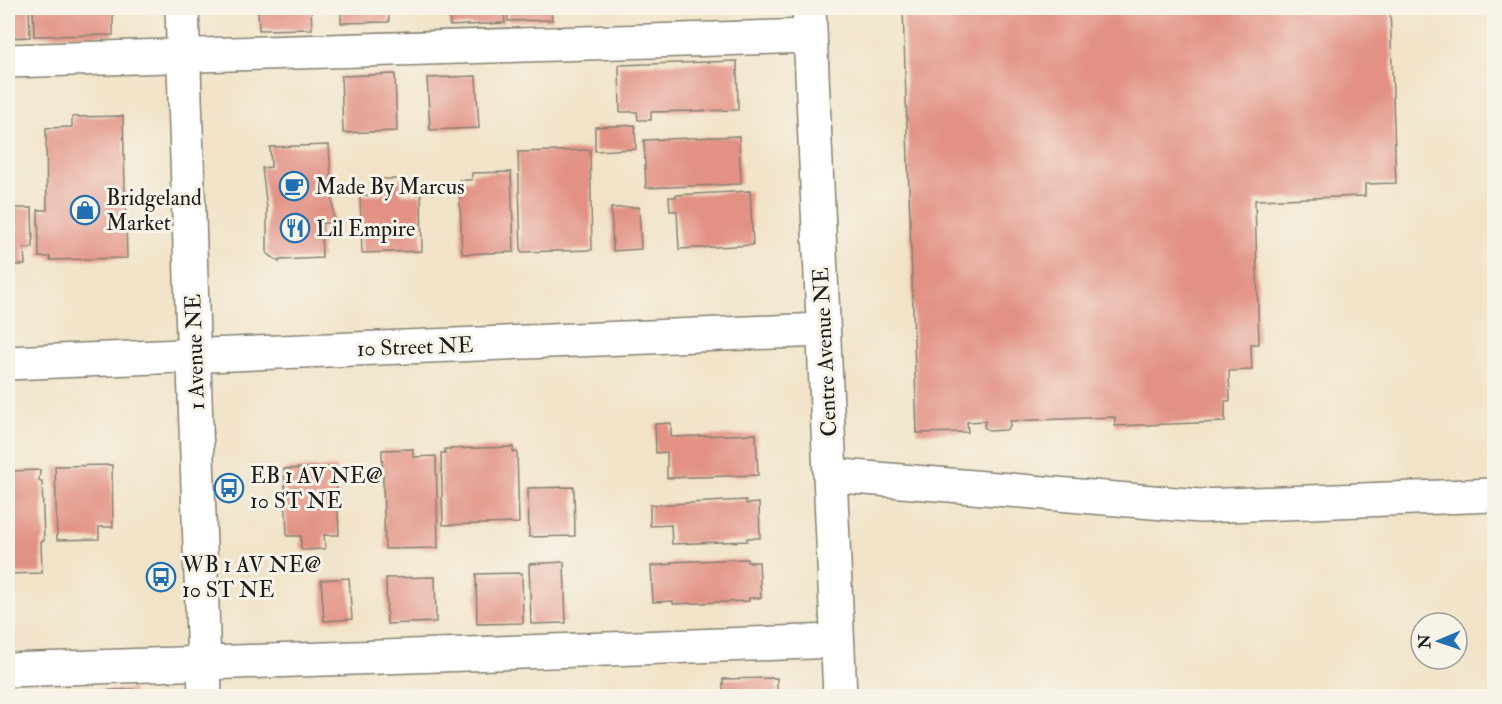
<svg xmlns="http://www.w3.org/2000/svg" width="1502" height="704" viewBox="0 0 1502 704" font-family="'IM FELL Double Pica',serif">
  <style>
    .building { fill: #e29184 }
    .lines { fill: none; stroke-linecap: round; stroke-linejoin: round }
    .minor-casing { stroke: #868072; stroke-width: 36 }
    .minor { stroke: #fff; stroke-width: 33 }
    .labels { text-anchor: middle; stroke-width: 6; stroke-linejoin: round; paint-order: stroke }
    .poi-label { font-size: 22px; fill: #1c1c1c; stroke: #f7f3e8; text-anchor: start }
    .street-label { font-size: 22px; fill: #1c1c1c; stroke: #f7f3e8 }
  </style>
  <rect width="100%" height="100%" fill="#f7f3e8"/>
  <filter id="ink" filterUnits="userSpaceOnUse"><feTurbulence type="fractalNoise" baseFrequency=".0167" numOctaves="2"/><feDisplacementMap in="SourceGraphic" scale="12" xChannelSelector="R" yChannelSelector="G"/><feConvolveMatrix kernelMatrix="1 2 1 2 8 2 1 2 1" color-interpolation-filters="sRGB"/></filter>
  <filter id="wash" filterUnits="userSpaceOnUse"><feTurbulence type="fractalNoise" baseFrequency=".008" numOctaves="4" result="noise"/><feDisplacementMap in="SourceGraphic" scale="24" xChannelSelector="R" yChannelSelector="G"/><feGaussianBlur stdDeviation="1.35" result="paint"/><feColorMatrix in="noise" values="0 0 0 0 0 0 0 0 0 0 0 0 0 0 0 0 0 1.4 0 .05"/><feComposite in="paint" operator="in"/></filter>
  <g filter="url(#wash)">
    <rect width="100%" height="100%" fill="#f1e3c7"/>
    <g id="blocks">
      <g class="building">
        <polygon points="8,8 29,8 30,37 8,38"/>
        <polygon points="33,8 113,8 113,35 34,36"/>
        <polygon points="258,8 311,8 312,29 259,30"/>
        <polygon points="341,8 388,8 389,22 341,23"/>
        <polygon points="449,8 504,8 505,23 450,26"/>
        <polygon points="507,8 551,8 552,20 508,21"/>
        <polygon points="903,8 1390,8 1396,183 1365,184 1365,196 1255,200 1259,344 1251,344 1252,370 1229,371 1230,401 1225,401 1225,422 1115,426 1115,417 1010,421 1010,426 1006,430 989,431 984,427 985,421 967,422 968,432 917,433"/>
        <polygon points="737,61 738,110 651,112 651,120 638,120 637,112 620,112 619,65"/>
        <polygon points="395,74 397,131 343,133 341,76"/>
        <polygon points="476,76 479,128 430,130 427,78"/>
        <polygon points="123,116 127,258 50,260 50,257 39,257 38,210 47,210 46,128 72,127 72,117"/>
        <polygon points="635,125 636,149 595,151 595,127"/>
        <polygon points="739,136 741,184 646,188 644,140"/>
        <polygon points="329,145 334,223 321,223 322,258 280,260 279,262 267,253 267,208 262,168 271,167 270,147"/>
        <polygon points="590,150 592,250 521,252 518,152"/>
        <polygon points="511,172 514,252 462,254 459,180 472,180 472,173"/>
        <polygon points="381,179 401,179 402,194 421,194 422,251 362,253 360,195 382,195"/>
        <polygon points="750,191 753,245 679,249 677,211 670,211 669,197 676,197 676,195"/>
        <polygon points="639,207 641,249 613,251 611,208"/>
        <polygon points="8,208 32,208 33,248 24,248 25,265 8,265"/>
        <polygon points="671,423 671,437 756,434 758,475 667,478 667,452 656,453 655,424"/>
        <polygon points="513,447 513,452 517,452 519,523 443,525 441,453 445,453 445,449"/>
        <polygon points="413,449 413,457 436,456 438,548 385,549 382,450"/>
        <polygon points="112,465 113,527 99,527 99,539 57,540 55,466"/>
        <polygon points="336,467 339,535 324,535 325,549 301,550 301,536 287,536 284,469"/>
        <polygon points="40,470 39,481 42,481 44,541 41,541 42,573 8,574 8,471"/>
        <polygon points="574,487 575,536 529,537 528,488"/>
        <polygon points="746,500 746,504 759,503 760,538 747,538 747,541 672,544 671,525 650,526 650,505"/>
        <polygon points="747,559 747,562 759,562 761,598 749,598 749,601 673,604 673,601 653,602 651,566 671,564 671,562"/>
        <polygon points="564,562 566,623 531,624 529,564"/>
        <polygon points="522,573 523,623 477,624 476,574"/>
        <polygon points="435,577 436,622 387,624 386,578"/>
        <polygon points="349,578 352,619 324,621 321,580"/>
        <polygon points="777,678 777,696 723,696 723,679"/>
        <polygon points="133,689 134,696 42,696 42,694"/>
      </g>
    </g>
  </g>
  <g filter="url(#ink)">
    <use href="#blocks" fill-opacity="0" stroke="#868072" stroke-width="1.5"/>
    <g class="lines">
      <g class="minor-casing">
        <g id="minor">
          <polyline points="182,8 205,696"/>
          <polyline points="809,8 840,696"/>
          <polyline points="8,61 810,36"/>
          <polyline points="8,363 823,330"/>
          <polyline points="830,475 1200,506 1494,495"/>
          <polyline points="8,670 837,641"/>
        </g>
      </g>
      <use href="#minor" class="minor"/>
    </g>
  </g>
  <defs>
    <g id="cafe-ring" transform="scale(1.5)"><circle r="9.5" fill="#f7f3e8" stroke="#1f6fb2" stroke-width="1.5"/><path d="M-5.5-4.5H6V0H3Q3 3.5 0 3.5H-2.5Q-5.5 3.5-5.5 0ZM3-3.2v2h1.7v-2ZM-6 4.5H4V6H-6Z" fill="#1f6fb2"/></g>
    <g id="shop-ring" transform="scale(1.5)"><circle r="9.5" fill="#f7f3e8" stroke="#1f6fb2" stroke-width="1.5"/><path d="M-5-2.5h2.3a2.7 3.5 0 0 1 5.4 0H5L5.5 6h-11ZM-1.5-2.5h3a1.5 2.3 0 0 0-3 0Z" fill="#1f6fb2"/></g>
    <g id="restaurant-ring" transform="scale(1.5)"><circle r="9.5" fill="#f7f3e8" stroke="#1f6fb2" stroke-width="1.5"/><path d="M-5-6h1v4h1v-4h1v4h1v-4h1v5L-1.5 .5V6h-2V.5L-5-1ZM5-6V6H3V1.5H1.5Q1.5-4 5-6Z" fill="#1f6fb2"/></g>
    <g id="bus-ring" transform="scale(1.5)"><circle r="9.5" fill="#f7f3e8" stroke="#1f6fb2" stroke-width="1.5"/><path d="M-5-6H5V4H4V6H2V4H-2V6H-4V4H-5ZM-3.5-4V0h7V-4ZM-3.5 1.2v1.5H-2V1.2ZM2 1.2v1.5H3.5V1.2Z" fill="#1f6fb2"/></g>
  </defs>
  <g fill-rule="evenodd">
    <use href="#cafe-ring" x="294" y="186"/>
    <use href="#shop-ring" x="85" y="210"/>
    <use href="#restaurant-ring" x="295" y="228"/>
    <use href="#bus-ring" x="229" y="488"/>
    <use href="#bus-ring" x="161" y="577"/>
  </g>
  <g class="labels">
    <g class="poi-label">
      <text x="315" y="194">Made By Marcus</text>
      <text x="106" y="205">Bridgeland<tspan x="106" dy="25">Market</tspan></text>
      <text x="316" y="236">Lil Empire</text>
      <text x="250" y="483">EB 1 AV NE@<tspan x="250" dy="25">10 ST NE</tspan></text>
      <text x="182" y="572">WB 1 AV NE@<tspan x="182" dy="25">10 ST NE</tspan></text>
    </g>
    <g class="street-label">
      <text transform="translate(415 346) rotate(-2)" y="8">10 Street NE</text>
      <text transform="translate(194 352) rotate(-92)" y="8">1 Avenue NE</text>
      <text transform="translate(824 352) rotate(-93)" y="8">Centre Avenue NE</text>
    </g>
  </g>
  <rect width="1502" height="704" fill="none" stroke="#f7f3e8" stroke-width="30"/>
  <g transform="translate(1439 641) rotate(268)"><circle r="28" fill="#f7f3e8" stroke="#9f9d96" stroke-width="1.5"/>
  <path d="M0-4.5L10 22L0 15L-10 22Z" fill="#1f6fb2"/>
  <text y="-9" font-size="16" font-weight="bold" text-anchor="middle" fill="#1c1c1c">N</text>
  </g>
</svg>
